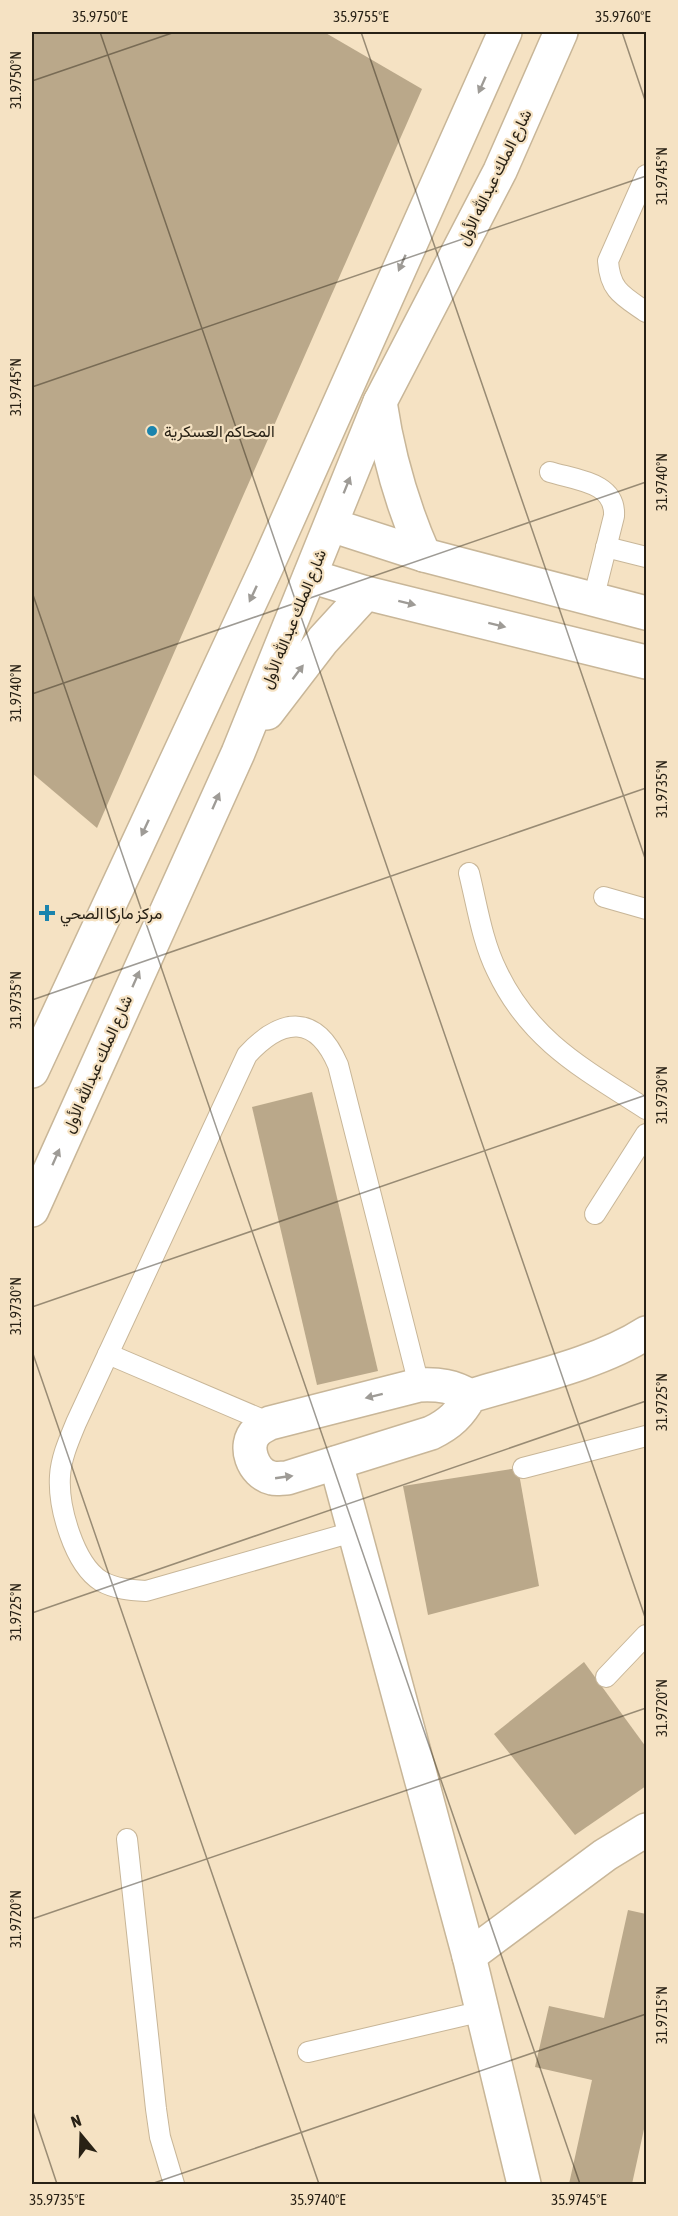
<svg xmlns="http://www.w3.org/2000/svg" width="678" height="2216" viewBox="0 0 678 2216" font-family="'Asap Condensed',Vazirmatn,sans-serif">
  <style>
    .building { fill: #baa88a }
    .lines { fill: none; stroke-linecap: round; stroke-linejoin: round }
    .service-casing { stroke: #c8b698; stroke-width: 22 }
    .minor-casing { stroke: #c8b698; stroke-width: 36 }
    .primary-casing { stroke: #c8b698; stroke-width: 36 }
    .service { stroke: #fff; stroke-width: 20 }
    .minor { stroke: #fff; stroke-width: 33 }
    .primary { stroke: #fff; stroke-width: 33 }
    .oneway { fill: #9e9b96 }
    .ticks { fill: none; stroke: #282115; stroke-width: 1.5; stroke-opacity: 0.45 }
    .poi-dot { fill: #1b84ad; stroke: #f5e2c3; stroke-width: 2 }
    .labels { text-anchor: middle; stroke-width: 4.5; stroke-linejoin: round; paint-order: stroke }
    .street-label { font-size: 16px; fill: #282115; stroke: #f5e2c3 }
    .poi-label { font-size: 16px; fill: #282115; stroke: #f5e2c3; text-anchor: start }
    .neatline { fill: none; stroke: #282115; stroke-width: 2 }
    .ticks-label { font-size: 15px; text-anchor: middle; fill: #282115 }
  </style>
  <rect width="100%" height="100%" fill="#f5e2c3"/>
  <g class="building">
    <polygon points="32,32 324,32 422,89 97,828 32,773"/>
    <polygon points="312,1092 378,1371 317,1385 252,1107"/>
    <polygon points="518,1468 539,1586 428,1615 403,1486"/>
    <polygon points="584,1662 646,1747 646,1786 575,1835 494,1734"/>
    <polygon points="628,1910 646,1914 646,2120 632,2184 569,2184 592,2080 535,2067 549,2006 604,2018"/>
  </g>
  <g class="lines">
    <g class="service-casing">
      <g id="service">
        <path d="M646 175 608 261C610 291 623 296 646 312"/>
        <path d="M550 472C576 480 616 482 614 516L593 600"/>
        <polyline points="606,547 646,557"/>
        <path d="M469 873C477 905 482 941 497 971 530 1041 584 1069 646 1109"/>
        <polyline points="604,897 646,909"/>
        <polyline points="595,1214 646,1134"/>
        <polyline points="108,1354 270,1423"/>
        <polyline points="523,1468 646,1436"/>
        <path d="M353 1532 146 1591C130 1590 115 1589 101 1581 74 1564 58 1507 60 1476 61 1458 69 1440 76 1423L247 1055C282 1017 316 1014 338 1065L419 1385"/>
        <polyline points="606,1677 646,1635"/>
        <polyline points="127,1839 156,2109 160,2137 174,2184"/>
        <polyline points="308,2052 483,2011"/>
      </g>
    </g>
    <g class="minor-casing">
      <g id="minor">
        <polyline points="331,525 424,555 646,613"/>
        <polyline points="310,576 366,593 646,662"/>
        <path d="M470 1396C453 1386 439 1384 419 1385L270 1423C266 1425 260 1428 257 1431 242 1445 253 1474 272 1478 276 1479 282 1478 287 1478L431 1433C450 1424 460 1414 470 1396 526 1379 598 1364 646 1333"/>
        <polyline points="336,1463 469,1956 524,2184"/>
        <polyline points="469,1956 605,1855 646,1830"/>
      </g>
    </g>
    <g class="primary-casing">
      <g id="primary">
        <path d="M380 402C388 456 402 505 424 555"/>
        <polyline points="267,713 323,640 366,593"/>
        <polyline points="32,1071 267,566 505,32"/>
        <polyline points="32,1210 238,753 380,402 500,171 561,32"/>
      </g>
    </g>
    <use href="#service" class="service"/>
    <use href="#minor" class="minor"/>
    <use href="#primary" class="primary"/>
  </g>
  <defs><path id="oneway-solid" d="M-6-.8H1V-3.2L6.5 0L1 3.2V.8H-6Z" transform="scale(1.5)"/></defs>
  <g class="oneway">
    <use href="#oneway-solid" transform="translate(482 85) rotate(114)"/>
    <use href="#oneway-solid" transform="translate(402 263) rotate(114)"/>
    <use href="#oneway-solid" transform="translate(347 485) rotate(-68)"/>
    <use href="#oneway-solid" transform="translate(253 594) rotate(115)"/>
    <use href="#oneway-solid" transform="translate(407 603) rotate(14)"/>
    <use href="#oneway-solid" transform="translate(497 625) rotate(14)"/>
    <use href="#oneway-solid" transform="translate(298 672) rotate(-53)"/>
    <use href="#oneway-solid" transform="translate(216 801) rotate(-66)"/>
    <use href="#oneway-solid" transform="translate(145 828) rotate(115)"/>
    <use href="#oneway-solid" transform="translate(136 979) rotate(-66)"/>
    <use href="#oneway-solid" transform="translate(56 1157) rotate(-66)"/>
    <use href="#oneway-solid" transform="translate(374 1396) rotate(166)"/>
    <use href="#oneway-solid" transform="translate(284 1477) rotate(-8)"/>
  </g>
  <path class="ticks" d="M100 32 646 1620M361 32 646 861M622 32 646 103M32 81 175 32M32 387 646 176M32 592 580 2184M32 694 646 482M32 1000 646 788M32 1307 646 1095M32 1351 319 2184M32 1613 646 1401M32 1919 646 1708M32 2109 57 2184M151 2184 646 2014"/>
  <g class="poi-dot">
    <circle cx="152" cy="431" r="6"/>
    <path d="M44 904h6v6h6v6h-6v6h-6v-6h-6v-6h6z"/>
  </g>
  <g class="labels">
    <g class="street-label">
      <text transform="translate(494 177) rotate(-64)" y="6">شارع الملك عبدالله الأول</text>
      <text transform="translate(293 619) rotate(-68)" y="6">شارع الملك عبدالله الأول</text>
      <text transform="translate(97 1064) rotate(-66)" y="6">شارع الملك عبدالله الأول</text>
    </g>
    <g class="poi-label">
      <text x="164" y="437">المحاكم العسكرية</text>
      <text x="60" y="919">مركز ماركا الصحي</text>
    </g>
  </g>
  <rect width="678" height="2216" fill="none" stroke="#f5e2c3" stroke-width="66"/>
  <g transform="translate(81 2135) rotate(341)" stroke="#f5e2c3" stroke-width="4.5" paint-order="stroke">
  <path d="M0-4.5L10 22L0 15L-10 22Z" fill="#282115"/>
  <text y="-9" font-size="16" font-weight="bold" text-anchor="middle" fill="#282115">N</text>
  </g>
  <rect x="33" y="33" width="612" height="2150" class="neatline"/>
  <g class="ticks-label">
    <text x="100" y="22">35.9750°E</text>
    <text x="361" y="22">35.9755°E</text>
    <text x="623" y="22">35.9760°E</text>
    <text transform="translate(16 80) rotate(-90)" y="5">31.9750°N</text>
    <text transform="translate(662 176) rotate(-90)" y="5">31.9745°N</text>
    <text transform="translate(16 387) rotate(-90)" y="5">31.9745°N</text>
    <text transform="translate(662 482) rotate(-90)" y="5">31.9740°N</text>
    <text transform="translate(16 693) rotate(-90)" y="5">31.9740°N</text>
    <text transform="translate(662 789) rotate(-90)" y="5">31.9735°N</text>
    <text transform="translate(16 1000) rotate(-90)" y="5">31.9735°N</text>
    <text transform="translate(662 1095) rotate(-90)" y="5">31.9730°N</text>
    <text transform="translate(16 1306) rotate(-90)" y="5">31.9730°N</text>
    <text transform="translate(662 1402) rotate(-90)" y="5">31.9725°N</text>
    <text transform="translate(16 1612) rotate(-90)" y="5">31.9725°N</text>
    <text transform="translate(662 1708) rotate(-90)" y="5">31.9720°N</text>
    <text transform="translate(16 1919) rotate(-90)" y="5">31.9720°N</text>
    <text transform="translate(662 2015) rotate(-90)" y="5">31.9715°N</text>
    <text x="57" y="2205">35.9735°E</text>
    <text x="318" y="2205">35.9740°E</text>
    <text x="579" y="2205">35.9745°E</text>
  </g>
</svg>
